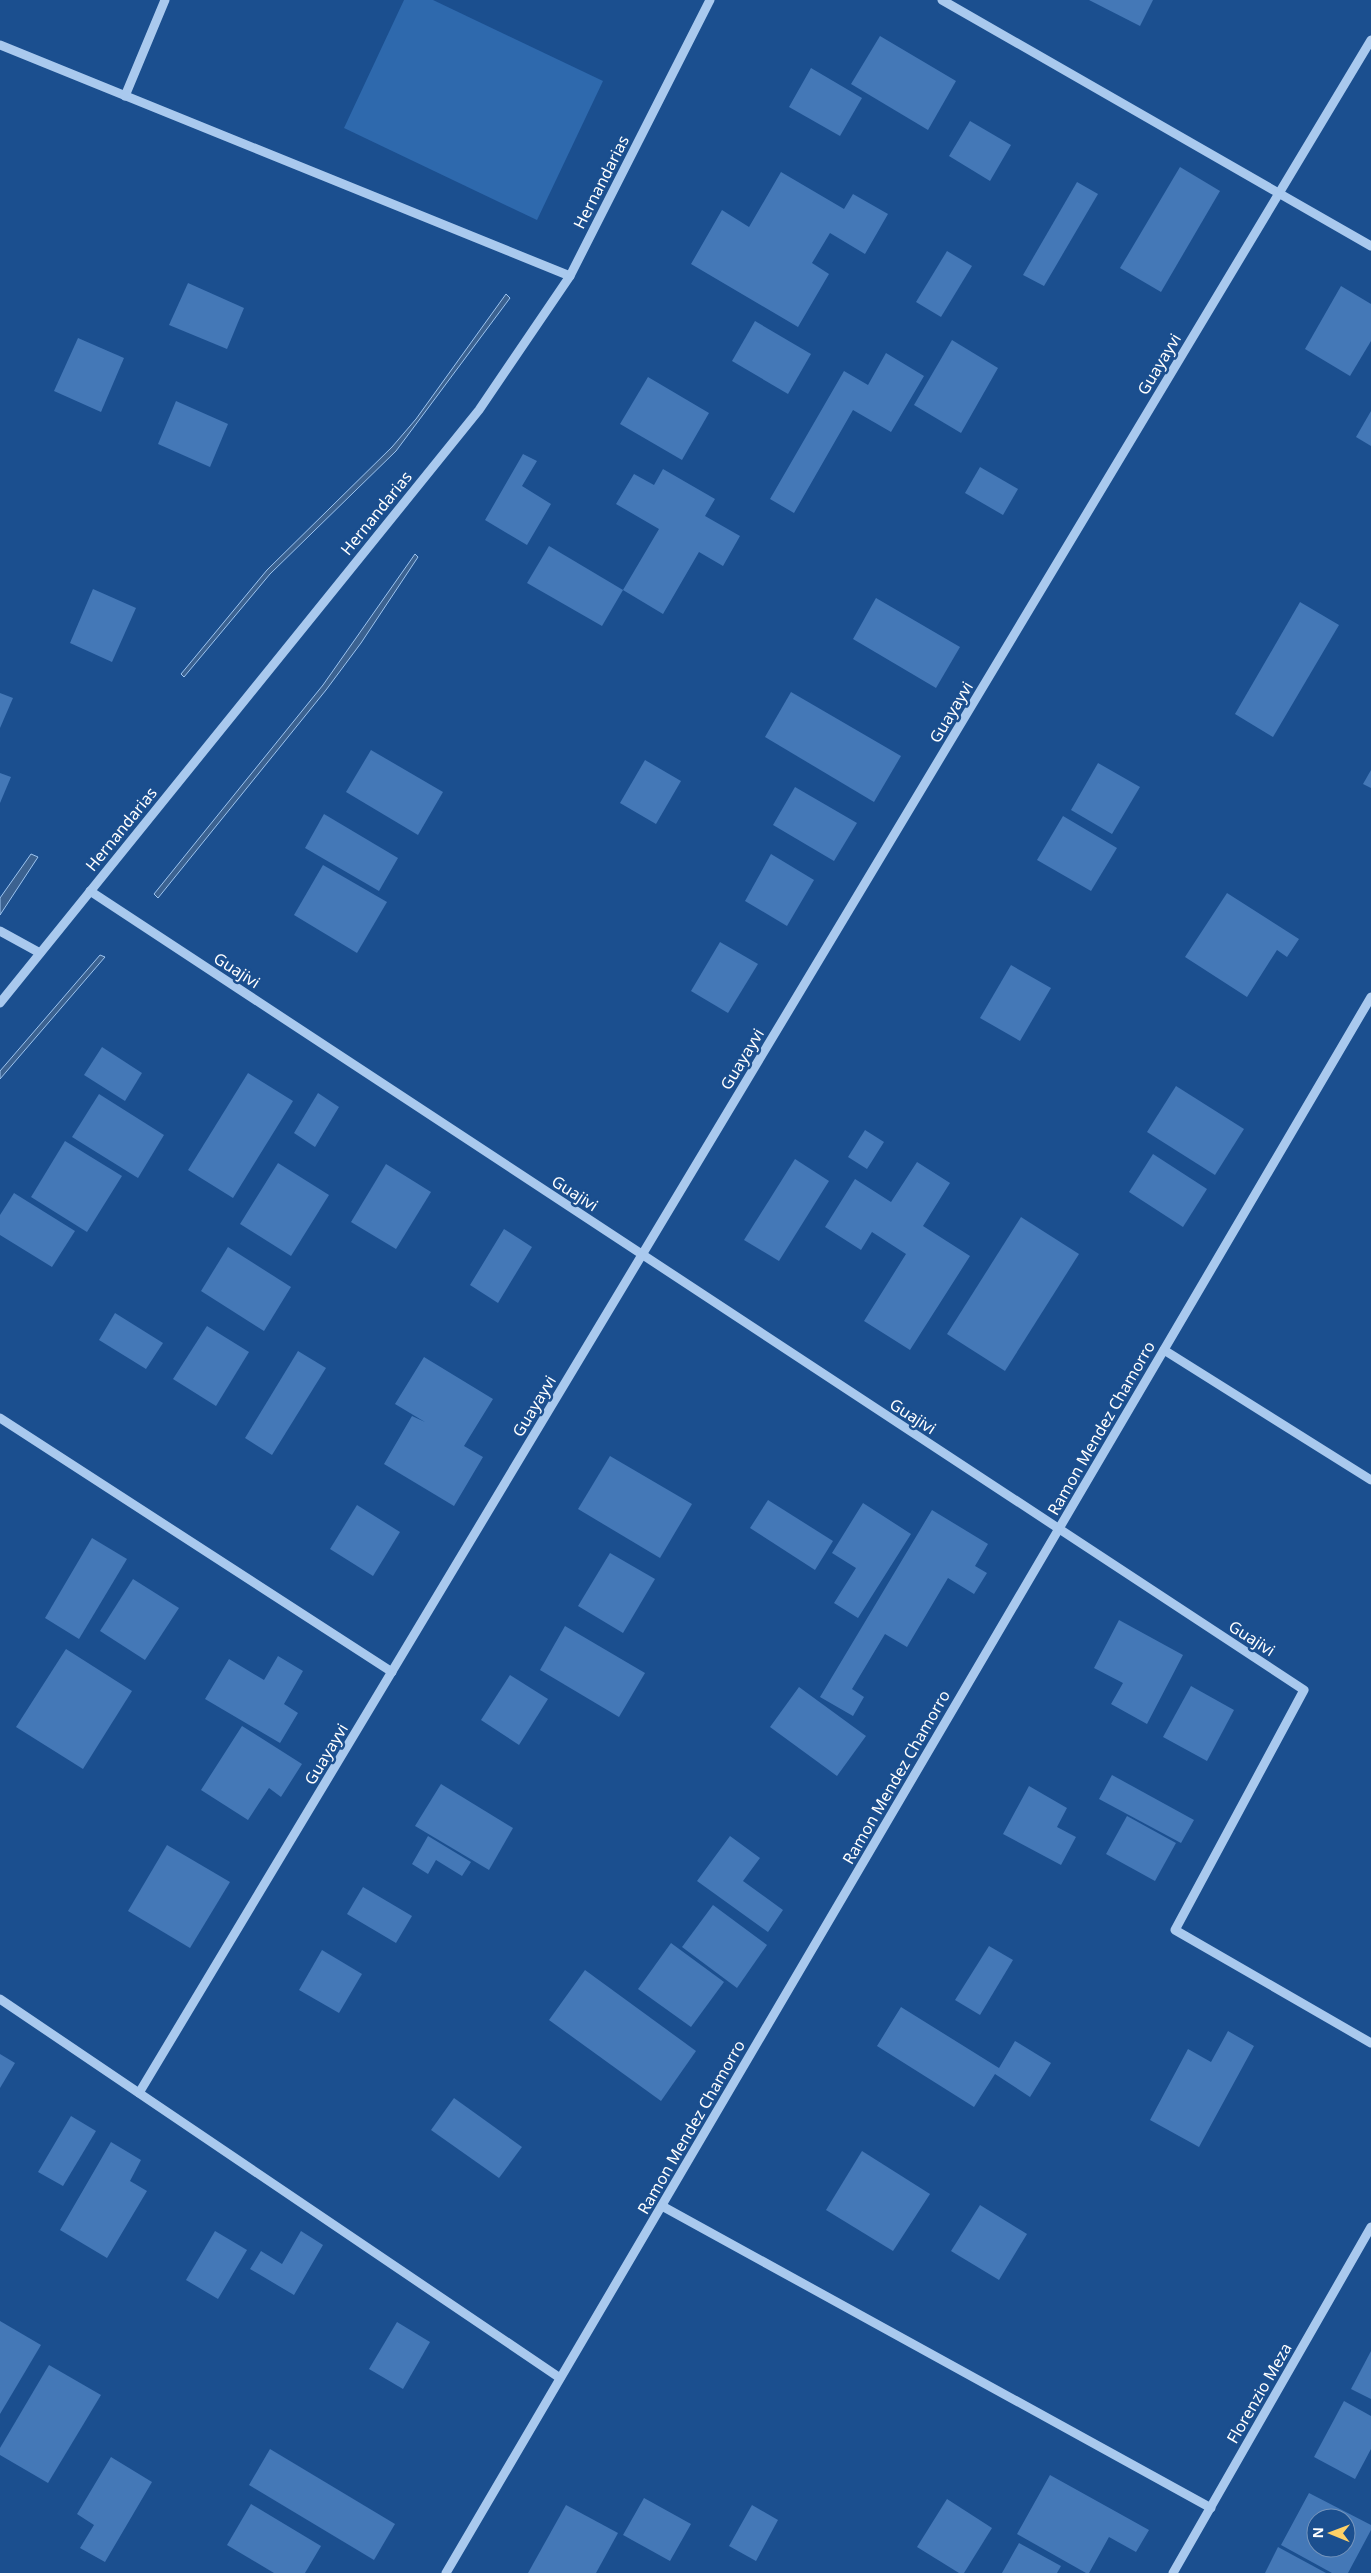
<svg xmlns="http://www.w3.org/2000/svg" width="1371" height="2573" viewBox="0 0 1371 2573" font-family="'Noto Sans',sans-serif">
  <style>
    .green { fill: #2e69ad }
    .water { fill: #3c6290; stroke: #9cc4f0 }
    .building { fill: #4478b7; fill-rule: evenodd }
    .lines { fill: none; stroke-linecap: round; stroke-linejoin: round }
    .minor { stroke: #a9c9ee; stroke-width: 9 }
    .labels { text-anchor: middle; stroke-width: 5; stroke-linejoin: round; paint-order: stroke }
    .street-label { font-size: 16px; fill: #fff; stroke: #1b4f8f }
  </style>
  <rect width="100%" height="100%" fill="#1b4f8f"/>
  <polygon class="green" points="404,0 433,0 603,81 537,220 344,128"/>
  <g class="water">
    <polygon points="506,294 510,298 396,451 270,574 184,677 181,674 267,570 392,447 416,419"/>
    <polygon points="415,554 418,557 361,643 326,690 158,898 154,894 323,685"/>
    <polygon points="31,854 38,857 0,915 0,898"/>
    <polygon points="100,955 105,957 0,1079 0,1071"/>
  </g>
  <g class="building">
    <polygon points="1089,0 1153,0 1140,26"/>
    <polygon points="880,36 956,81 928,130 851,84"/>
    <polygon points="811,68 862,98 840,136 789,107"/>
    <polygon points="970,121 1011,145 990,181 949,156"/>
    <polygon points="1180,167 1220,191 1161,292 1120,268"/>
    <polygon points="781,172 844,209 853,194 888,214 865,254 830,233 812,263 829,274 798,327 691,264 722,210 749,227"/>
    <polygon points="1077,182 1098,194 1044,286 1023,275"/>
    <polygon points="947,251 972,266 941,317 916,302"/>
    <polygon points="188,283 244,308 227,349 169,325"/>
    <polygon points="1341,286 1371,304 1371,341 1350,376 1305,349"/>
    <polygon points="755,321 811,354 788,394 732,361"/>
    <polygon points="78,338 124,358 101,412 54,391"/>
    <polygon points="952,340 998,368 961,433 914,405"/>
    <polygon points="886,353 924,376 891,432 853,410 794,513 770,499 844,371 868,385"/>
    <polygon points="648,377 709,413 682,460 620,424"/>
    <polygon points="176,401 228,424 210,467 158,444"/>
    <polygon points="1371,411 1371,446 1356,437"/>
    <polygon points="523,454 537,461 522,486 551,504 527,545 485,520"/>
    <polygon points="980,467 1018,489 1003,515 965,493"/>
    <polygon points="663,469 715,499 705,516 740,536 723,566 699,552 663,614 623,590 659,529 616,504 634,474 654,485"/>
    <polygon points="549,546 623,590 602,626 527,583"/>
    <polygon points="93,589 136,608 112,662 70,643"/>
    <polygon points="876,598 960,647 936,688 853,639"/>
    <polygon points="1300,602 1339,625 1273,737 1235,714"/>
    <polygon points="791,692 901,756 874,802 765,737"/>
    <polygon points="0,693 13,698 0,728"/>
    <polygon points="371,750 443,792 418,835 346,792"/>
    <polygon points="645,760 681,781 656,824 620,803"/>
    <polygon points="1098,763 1140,787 1112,834 1071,810"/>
    <polygon points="1371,770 1371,788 1363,784"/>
    <polygon points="0,773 11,777 0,803"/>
    <polygon points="795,787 857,823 834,861 773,825"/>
    <polygon points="324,814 398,858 379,891 305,848"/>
    <polygon points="1063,816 1117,848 1091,891 1037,860"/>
    <polygon points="771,854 814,880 787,926 745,901"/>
    <polygon points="323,865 387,902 357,953 294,915"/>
    <polygon points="1227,893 1299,939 1287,957 1277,950 1247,997 1185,957"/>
    <polygon points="720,942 758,964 728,1013 691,991"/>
    <polygon points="1011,965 1051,988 1020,1041 980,1018"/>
    <polygon points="102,1047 142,1073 125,1101 84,1075"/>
    <polygon points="248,1073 293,1101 233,1198 188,1170"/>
    <polygon points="1176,1086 1244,1129 1215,1175 1147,1132"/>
    <polygon points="318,1093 339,1107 315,1147 294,1133"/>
    <polygon points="99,1094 164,1135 138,1178 72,1137"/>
    <polygon points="865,1130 884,1142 867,1169 848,1157"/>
    <polygon points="65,1141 122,1176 87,1232 31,1197"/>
    <polygon points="1153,1154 1207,1189 1183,1227 1129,1192"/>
    <polygon points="795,1159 829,1181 779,1261 744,1240"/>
    <polygon points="917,1162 950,1183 923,1226 970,1256 910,1350 864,1321 906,1254 872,1232 861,1250 825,1227 855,1179 891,1202"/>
    <polygon points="278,1163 329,1195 291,1256 240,1224"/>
    <polygon points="386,1164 431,1192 396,1249 351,1222"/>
    <polygon points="14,1193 75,1231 52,1267 0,1235 0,1215"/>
    <polygon points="1021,1217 1079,1254 1005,1371 947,1334"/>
    <polygon points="504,1229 532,1247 498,1303 470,1285"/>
    <polygon points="228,1247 291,1287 264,1331 201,1291"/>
    <polygon points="115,1313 163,1343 146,1369 99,1340"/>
    <polygon points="207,1326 249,1352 216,1406 173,1379"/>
    <polygon points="298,1351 326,1368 272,1455 245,1438"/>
    <polygon points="424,1357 493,1399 464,1446 483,1457 454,1506 384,1464 412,1416 425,1422 395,1404"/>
    <polygon points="610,1456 692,1504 660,1558 578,1509"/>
    <polygon points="768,1500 833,1541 815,1570 750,1528"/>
    <polygon points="863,1503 911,1534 858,1618 834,1603 856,1568 832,1553"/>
    <polygon points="357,1505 400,1532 373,1576 330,1549"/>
    <polygon points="932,1510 988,1544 975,1566 987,1573 974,1594 948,1578 907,1647 885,1634 852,1689 864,1697 853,1716 820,1697"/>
    <polygon points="92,1538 127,1559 79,1639 45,1618"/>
    <polygon points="610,1553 655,1579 623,1633 578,1606"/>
    <polygon points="133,1579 179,1608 145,1660 100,1631"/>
    <polygon points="1119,1620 1183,1655 1147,1724 1111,1704 1123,1683 1094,1668"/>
    <polygon points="565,1626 645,1673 619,1717 540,1670"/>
    <polygon points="66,1649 132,1691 83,1769 16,1727"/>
    <polygon points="278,1656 303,1671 284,1704 298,1713 280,1743 205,1699 229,1659 264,1680"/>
    <polygon points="510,1675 548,1699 519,1745 481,1720"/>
    <polygon points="1191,1686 1234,1710 1207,1761 1163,1737"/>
    <polygon points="799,1687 866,1736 837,1776 770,1727"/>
    <polygon points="242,1726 302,1764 281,1797 269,1788 248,1820 201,1790"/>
    <polygon points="1112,1775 1194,1820 1181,1843 1099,1799"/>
    <polygon points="441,1784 513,1828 489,1870 415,1826"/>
    <polygon points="1029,1786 1067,1808 1057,1827 1076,1837 1061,1865 1003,1834"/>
    <polygon points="1127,1816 1176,1843 1155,1881 1106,1854"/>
    <polygon points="428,1836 471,1862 462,1876 436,1860 428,1874 412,1864"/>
    <polygon points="730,1836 760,1858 743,1881 783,1910 768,1932 697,1881"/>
    <polygon points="167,1845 230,1882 190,1948 128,1911"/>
    <polygon points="363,1887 412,1916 396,1943 347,1914"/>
    <polygon points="713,1905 767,1945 737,1988 682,1947"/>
    <polygon points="671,1943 724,1982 691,2027 638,1989"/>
    <polygon points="989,1946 1013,1960 980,2015 955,2000"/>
    <polygon points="322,1950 362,1974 339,2013 299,1990"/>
    <polygon points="585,1970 696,2051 661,2101 549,2020"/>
    <polygon points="901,2007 999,2068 1015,2041 1051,2063 1030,2097 995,2074 974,2107 877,2046"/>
    <polygon points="1228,2031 1254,2046 1199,2147 1150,2120 1188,2049 1211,2062"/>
    <polygon points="0,2054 15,2063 0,2088"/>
    <polygon points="454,2098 522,2147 499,2178 431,2130"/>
    <polygon points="71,2116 96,2131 63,2186 38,2172"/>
    <polygon points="111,2142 141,2160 130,2181 147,2191 107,2258 60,2230"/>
    <polygon points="862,2151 930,2194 893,2251 826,2210"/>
    <polygon points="980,2205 1027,2234 999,2280 951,2251"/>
    <polygon points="215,2231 247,2250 218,2299 186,2280"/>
    <polygon points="301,2231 323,2245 294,2295 250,2269 261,2251 282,2264"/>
    <polygon points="0,2321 41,2345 0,2414"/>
    <polygon points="397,2322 430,2342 403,2389 369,2369"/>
    <polygon points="1371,2351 1371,2399 1351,2389"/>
    <polygon points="49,2365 101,2395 48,2483 0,2455 0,2448"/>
    <polygon points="1344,2401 1371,2416 1371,2449 1355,2479 1314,2457"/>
    <polygon points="270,2449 395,2524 374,2560 249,2485"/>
    <polygon points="111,2457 152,2482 105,2562 80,2548 94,2525 77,2514"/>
    <polygon points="1050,2475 1149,2530 1136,2552 1109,2537 1089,2573 1086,2573 1017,2534"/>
    <path d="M1309 2493 1371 2525V2530L1348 2573H1332L1281 2545ZM1316 2518H1346V2548H1316Z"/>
    <polygon points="644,2498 691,2524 670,2561 623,2535"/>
    <polygon points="947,2499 992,2528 964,2573 959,2573 917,2547"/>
    <polygon points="251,2504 321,2546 305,2573 274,2573 227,2545"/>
    <polygon points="566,2505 618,2533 596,2573 528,2573"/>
    <polygon points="752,2505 778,2520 756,2561 729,2546"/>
    <polygon points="1019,2543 1061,2566 1057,2573 1002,2573"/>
    <polygon points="1278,2547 1326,2573 1265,2573"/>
  </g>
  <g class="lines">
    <g class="minor">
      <polyline points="942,0 1371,246"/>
      <polyline points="0,45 570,276"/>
      <polyline points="125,96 165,0"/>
      <polyline points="90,891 1304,1690 1175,1930 1371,2043"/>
      <polyline points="0,931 40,953"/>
      <polyline points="0,1003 479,410 570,276 710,0"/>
      <polyline points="1164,1350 1371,1480"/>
      <polyline points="0,1418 392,1672"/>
      <polyline points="0,1999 560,2378"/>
      <polyline points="139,2093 1371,40"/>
      <polyline points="662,2206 1211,2508"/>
      <polyline points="446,2573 1371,997"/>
      <polyline points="1173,2573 1371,2227"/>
    </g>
  </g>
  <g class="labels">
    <g class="street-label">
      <text transform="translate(601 182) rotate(-63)" y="6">Hernandarias</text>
      <text transform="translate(1159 364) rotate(-59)" y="6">Guayayvi</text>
      <text transform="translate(376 513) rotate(-51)" y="6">Hernandarias</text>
      <text transform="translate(951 712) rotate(-59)" y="6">Guayayvi</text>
      <text transform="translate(121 829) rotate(-51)" y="6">Hernandarias</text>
      <text transform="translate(237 970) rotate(33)" y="6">Guajivi</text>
      <text transform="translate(742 1059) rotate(-59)" y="6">Guayayvi</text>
      <text transform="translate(575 1193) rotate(33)" y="6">Guajivi</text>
      <text transform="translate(534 1406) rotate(-59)" y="6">Guayayvi</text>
      <text transform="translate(913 1416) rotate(33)" y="6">Guajivi</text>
      <text transform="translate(1101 1428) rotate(-60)" y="6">Ramon Mendez Chamorro</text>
      <text transform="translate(1252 1638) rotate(33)" y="6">Guajivi</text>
      <text transform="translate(326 1754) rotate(-59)" y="6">Guayayvi</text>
      <text transform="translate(896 1777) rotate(-60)" y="6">Ramon Mendez Chamorro</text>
      <text transform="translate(691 2127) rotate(-60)" y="6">Ramon Mendez Chamorro</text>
      <text transform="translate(1259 2393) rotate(-60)" y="6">Florenzio Meza</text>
    </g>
  </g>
  <g transform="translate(1331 2533) rotate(271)"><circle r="24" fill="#1b4f8f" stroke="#7695bc"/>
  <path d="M0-4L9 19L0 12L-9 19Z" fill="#ffd166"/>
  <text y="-8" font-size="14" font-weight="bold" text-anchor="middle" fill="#ffffff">N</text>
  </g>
</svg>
